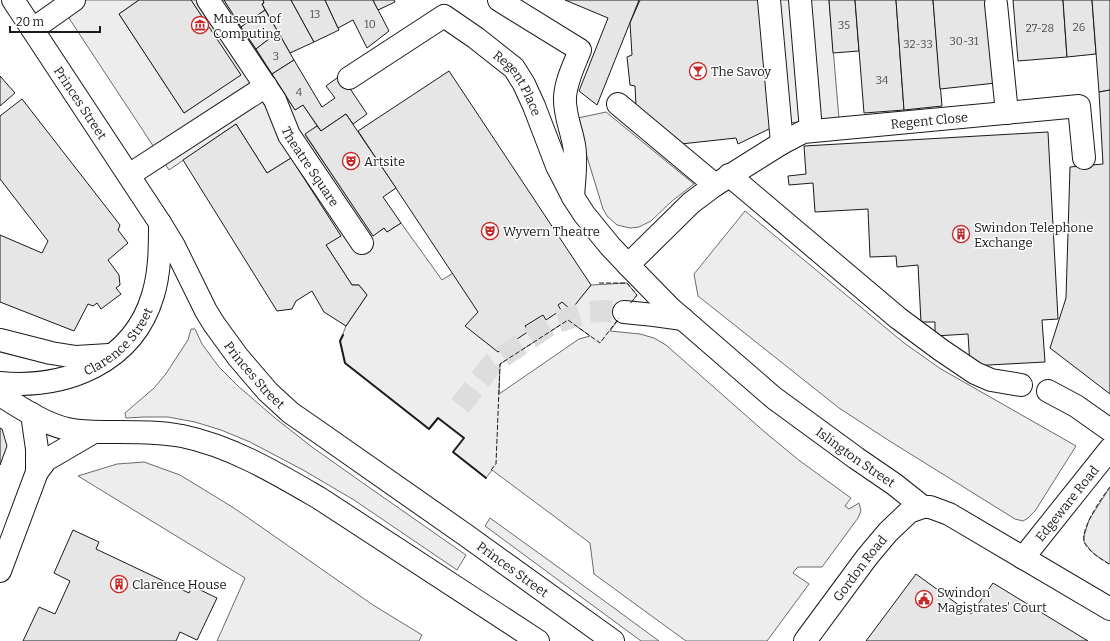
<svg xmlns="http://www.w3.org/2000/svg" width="1110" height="641" viewBox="0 0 1110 641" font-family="Bitter,serif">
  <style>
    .built { fill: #ededed; stroke: #6a6a6a; fill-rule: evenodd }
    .building { fill: #e6e6e6; stroke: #1a1a1a }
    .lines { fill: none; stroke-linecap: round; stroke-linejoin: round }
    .minor-tunnel { stroke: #ddd; stroke-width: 22; stroke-dasharray: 22 11; stroke-linecap: butt }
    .minor-casing { stroke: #1a1a1a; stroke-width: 24 }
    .minor { stroke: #fff; stroke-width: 22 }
    .fence { stroke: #1a1a1a; stroke-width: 1; stroke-dasharray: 5 2; stroke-linecap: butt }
    .wall { stroke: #1a1a1a; stroke-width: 2 }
    .labels { text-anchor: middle; stroke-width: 3; stroke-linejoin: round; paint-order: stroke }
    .number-label { font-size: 11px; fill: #4d4d4d }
    .poi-label { font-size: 13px; fill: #1a1a1a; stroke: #fff; text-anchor: start }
    .street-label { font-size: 13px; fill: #1a1a1a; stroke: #fff }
  </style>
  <rect width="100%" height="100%" fill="#fff"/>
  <g class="built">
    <path d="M57 0H139L119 14 184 113 240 75 191 0H224L295 110 303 105 317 126 305 135 373 235 384 228 387 232 401 223 442 280 453 273 528 331 525 326 562 302 571 309 591 285 627 283 637 295 610 331 640 334 654 338 666 345 767 434 800 461 851 498 845 506 849 509 859 503 861 511 858 518 822 567H798L795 570 793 573 809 584 767 641H686L594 574 590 543 492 470 486 478 453 452 464 438 438 418 429 429 345 363 340 341 346 326 367 295 359 285H352L326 245 291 158 267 173 236 124 169 170ZM568 320 590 336 579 339 499 394 500 364Z"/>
    <polygon points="762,0 829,0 839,119 785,123"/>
    <polygon points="606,112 694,184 672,201 651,221 639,227 630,228 617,225 607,216 603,209 577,124 578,118"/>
    <polygon points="745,211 904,343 941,369 1076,446 1035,511 1028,518 1023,521 1015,519 888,440 839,408 698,296 694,274"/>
    <polygon points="191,329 195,329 202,344 219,367 238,386 275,418 312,447 360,481 466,555 457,570 354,500 303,470 250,442 221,430 195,422 168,417 144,417 126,418 125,413 154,388 165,375 188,340"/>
    <polygon points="144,462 180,475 234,508 373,605 422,635 419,641 217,641 245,578 78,476 117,464"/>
    <polygon points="1110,487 1110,563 1109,564 1093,553 1088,547 1084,542 1084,536 1089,520"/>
    <polygon points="490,518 558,567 659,641 641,641 485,526"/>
  </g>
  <g class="building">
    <polygon points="139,0 191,0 241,75 184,113 119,14"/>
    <polygon points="224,0 263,0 264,3 262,4 265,10 241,27"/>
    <polygon points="263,0 291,0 314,42 290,53 262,4 264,3"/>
    <polygon points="291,0 325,0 339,30 314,42"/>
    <polygon points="325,0 373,0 389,31 367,48 353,20 338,28"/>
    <polygon points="373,0 394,0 395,2 378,10"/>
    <polygon points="565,0 639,0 597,105 579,91 608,18"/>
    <polygon points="640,0 762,0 771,128 738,144 736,138 681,144 636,106 635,86 630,85 627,57 632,55 630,23"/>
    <polygon points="829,0 855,0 859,51 833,53"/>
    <polygon points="855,0 896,0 904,110 864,113"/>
    <polygon points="896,0 933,0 942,106 904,110"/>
    <polygon points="933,0 986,0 996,83 940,89"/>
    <polygon points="1013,0 1063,0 1067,57 1018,61"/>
    <polygon points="1063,0 1092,0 1096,54 1067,57"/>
    <polygon points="1092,0 1110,0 1110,90 1099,92"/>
    <polygon points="265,10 278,32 256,49 241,27"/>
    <polygon points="278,32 294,60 272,74 256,49"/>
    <polygon points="294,60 322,107 335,98 326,86 341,75 367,114 353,124 346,114 321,131 303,105 295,110 272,74"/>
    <polygon points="449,71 591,285 571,310 562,302 558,305 561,310 546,320 543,315 525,326 529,331 498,352 465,326 478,312 358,131"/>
    <polygon points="0,76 15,93 0,106"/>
    <polygon points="1110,90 1110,394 1050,348 1066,298 1070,167 1103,164 1099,92"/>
    <polygon points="22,99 120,225 118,230 128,243 108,260 119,275 120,285 116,288 121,294 101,309 97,303 93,306 88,304 74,331 0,302 0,235 42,253 48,241 0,179 0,116"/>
    <polygon points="346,114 396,188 383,197 401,223 387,232 384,228 373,236 305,134 317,126 321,131"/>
    <polygon points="236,124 267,173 291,158 341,236 326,245 352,285 359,285 367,295 346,326 324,312 312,291 296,301 292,309 277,311 183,160"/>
    <polygon points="1048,132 1058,319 1042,320 1045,362 970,366 968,334 935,336 935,322 921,322 918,265 897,267 896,256 870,257 868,209 815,212 813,183 789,185 788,176 806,174 804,146"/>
    <polygon points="0,428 2,429 7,446 0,465"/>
    <polygon points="73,530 99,542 96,549 189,593 192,586 217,598 197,640 180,632 176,641 23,641 39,607 55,614 70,581 54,573"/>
    <polygon points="916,574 971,614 993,583 1088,641 866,641"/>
  </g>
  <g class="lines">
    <polyline class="minor-tunnel" points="460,406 493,363 551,324 588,312 602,311 624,312"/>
    <g class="minor-casing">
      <g id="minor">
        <path id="s1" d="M13 0 160 223 174 246 206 311 214 324 238 357 268 392 291 413 317 431 467 536 613 641"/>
        <path id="s2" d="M208 0 275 100 289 135 362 243"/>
        <path d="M499 0 580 50C574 65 566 81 565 97 564 114 571 128 574 145 577 161 574 180 573 197"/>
        <polyline points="769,0 782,143"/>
        <polyline points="800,0 811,130"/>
        <polyline points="996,4 1007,113"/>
        <polyline points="33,29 74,0"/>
        <path id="s3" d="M349 78 444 16 476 38 514 68 524 84 534 106 557 166 573 197 584 214 610 246 628 265 669 307 774 398 856 458 894 484 923 507H930L949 514 1110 609"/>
        <polyline points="618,104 715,185"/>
        <polyline points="129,175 266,86"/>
        <polyline points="729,175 898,318 941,350 975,373 991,380 1021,385"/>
        <path id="s4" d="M628 265 691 203 715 185 782 143 803 132 1079 106 1084 158"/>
        <polyline points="624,312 654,315 683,319"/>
        <polyline points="0,340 51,353 76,357 109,355"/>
        <path id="s5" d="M0 383C66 389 133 363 153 295 160 272 160 247 160 223"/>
        <polyline points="1048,391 1076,406 1110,430"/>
        <path d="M0 395C21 408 43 423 67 429 84 433 101 432 118 432 140 432 161 432 182 436 231 446 276 473 319 498L538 641"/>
        <polyline points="32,414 37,449 37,472"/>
        <path id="s6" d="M1023 558 1110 449"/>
        <polyline points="0,571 37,472 46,460 94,432"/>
        <path id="s7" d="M805 641 867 557 888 532 909 512 923 507"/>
      </g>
    </g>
    <use href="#minor" class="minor"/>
    <g class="fence">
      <polyline points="599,283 627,283 637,295 630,304"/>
      <polyline points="491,470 496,464 500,364 568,320 600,343 619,318"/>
      <path d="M1109 564C1101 559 1087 551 1084 541 1081 528 1102 497 1110 487"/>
    </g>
    <polyline class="wall" points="343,335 340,341 345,363 429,429 438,418 464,438 453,452 486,478"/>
  </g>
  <defs>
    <g id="museum-ring" transform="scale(0.9)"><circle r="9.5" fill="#fff" stroke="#c62828" stroke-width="1.5"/><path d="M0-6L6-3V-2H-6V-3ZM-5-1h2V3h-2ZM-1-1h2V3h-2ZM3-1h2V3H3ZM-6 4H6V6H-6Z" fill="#c62828"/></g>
    <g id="bar-ring" transform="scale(0.9)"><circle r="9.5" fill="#fff" stroke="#c62828" stroke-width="1.5"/><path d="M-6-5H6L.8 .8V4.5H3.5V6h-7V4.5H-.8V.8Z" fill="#c62828"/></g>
    <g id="theatre-ring" transform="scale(0.9)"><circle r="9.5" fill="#fff" stroke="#c62828" stroke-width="1.5"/><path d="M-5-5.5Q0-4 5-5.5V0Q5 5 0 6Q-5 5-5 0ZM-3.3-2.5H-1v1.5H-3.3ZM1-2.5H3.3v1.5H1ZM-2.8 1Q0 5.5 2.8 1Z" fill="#c62828"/></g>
    <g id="building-ring" transform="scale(0.9)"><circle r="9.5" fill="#fff" stroke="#c62828" stroke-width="1.5"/><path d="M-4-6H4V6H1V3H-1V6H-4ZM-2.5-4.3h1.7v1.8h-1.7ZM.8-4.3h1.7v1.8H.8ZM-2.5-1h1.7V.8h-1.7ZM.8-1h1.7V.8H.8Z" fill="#c62828"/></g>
    <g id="civic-ring" transform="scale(0.9)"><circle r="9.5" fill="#fff" stroke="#c62828" stroke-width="1.5"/><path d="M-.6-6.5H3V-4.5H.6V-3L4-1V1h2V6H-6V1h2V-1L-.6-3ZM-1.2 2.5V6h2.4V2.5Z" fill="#c62828"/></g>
  </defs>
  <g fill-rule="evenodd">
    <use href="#museum-ring" x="200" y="25"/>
    <use href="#bar-ring" x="698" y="71"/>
    <use href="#theatre-ring" x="351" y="161"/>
    <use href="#theatre-ring" x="490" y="231"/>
    <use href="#building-ring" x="961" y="234"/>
    <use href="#building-ring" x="119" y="584"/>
    <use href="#civic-ring" x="924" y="599"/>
  </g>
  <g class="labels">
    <g class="number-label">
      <text x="315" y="18">13</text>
      <text x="370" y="28">10</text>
      <text x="844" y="29">35</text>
      <text x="1079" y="31">26</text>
      <text x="1040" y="32">27-28</text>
      <text x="964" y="45">30-31</text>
      <text x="918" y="48">32-33</text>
      <text x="276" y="60">3</text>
      <text x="882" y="84">34</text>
      <text x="299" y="96">4</text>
    </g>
    <g class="poi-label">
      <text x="213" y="23">Museum of<tspan x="213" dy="15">Computing</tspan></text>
      <text x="711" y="76">The Savoy</text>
      <text x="364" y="166">Artsite</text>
      <text x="974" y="232">Swindon Telephone<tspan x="974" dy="15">Exchange</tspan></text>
      <text x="503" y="236">Wyvern Theatre</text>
      <text x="132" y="589">Clarence House</text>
      <text x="937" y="597">Swindon<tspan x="937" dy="15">Magistrates' Court</tspan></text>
    </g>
    <g class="street-label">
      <text dy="5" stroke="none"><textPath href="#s3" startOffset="215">Regent Place</textPath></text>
      <text dy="5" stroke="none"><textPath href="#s1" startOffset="123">Princes Street</textPath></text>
      <text dy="5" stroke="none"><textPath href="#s4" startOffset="348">Regent Close</textPath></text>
      <text dy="5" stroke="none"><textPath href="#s2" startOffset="196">Theatre Square</textPath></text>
      <text dy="5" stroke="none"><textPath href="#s5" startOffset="132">Clarence Street</textPath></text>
      <text dy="5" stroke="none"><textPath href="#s1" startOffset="447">Princes Street</textPath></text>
      <text dy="5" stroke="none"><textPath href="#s3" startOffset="729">Islington Street</textPath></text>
      <text dy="5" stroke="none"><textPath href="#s6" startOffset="70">Edgeware Road</textPath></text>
      <text dy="5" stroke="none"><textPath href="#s1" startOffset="771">Princes Street</textPath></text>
      <text dy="5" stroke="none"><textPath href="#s7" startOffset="91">Gordon Road</textPath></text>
    </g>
  </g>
  <path d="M10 26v6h90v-6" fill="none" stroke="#1a1a1a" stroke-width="2"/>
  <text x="16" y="26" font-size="12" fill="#1a1a1a" stroke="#ffffff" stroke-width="3" paint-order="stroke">20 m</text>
</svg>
